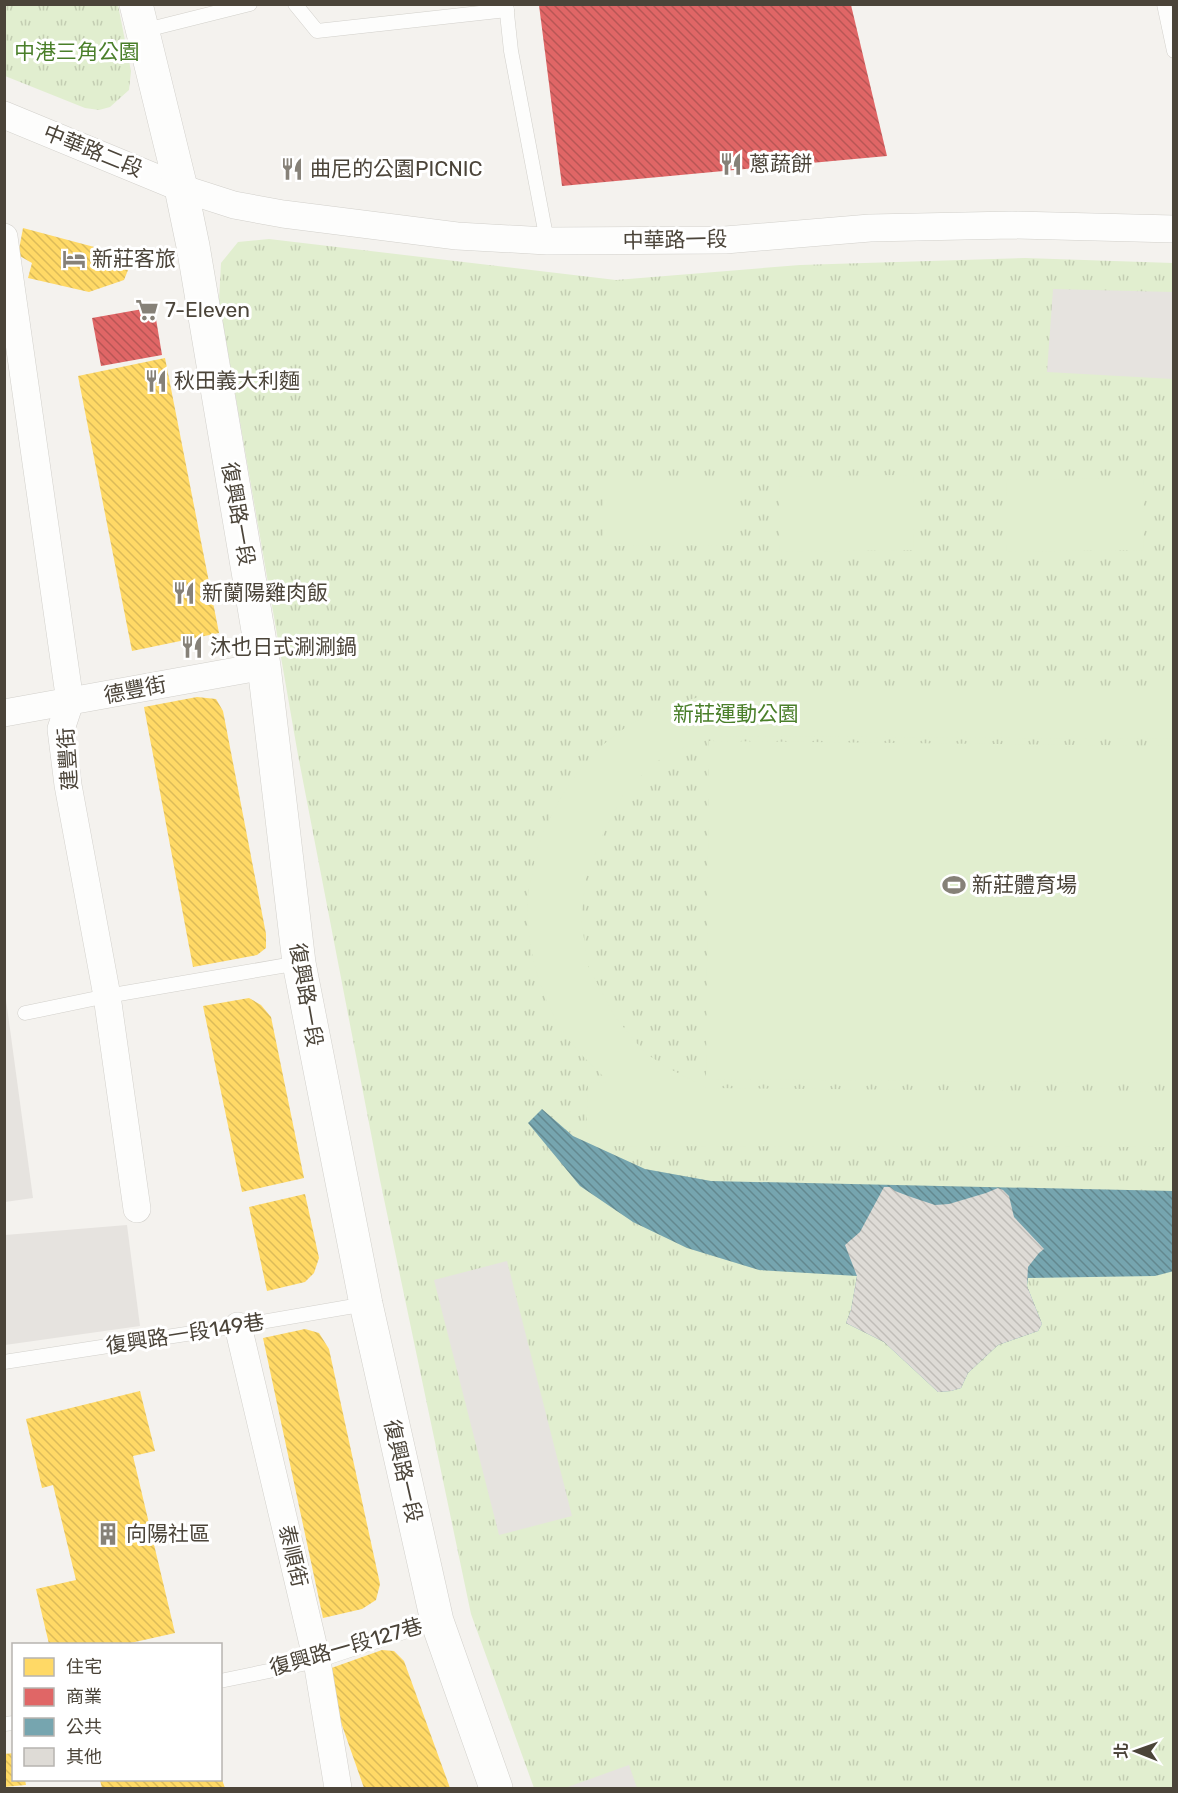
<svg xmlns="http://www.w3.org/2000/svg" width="1178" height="1793" viewBox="0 0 1178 1793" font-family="Rubik,'Noto Sans TC',sans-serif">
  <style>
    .park { fill: url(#park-tufts) }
    .pitch { fill: #e1eecf }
    .parking { fill: #e6e3df }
    .homes { fill: url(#homes-back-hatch) }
    .shops { fill: url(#shops-back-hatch) }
    .public { fill: url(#public-back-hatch) }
    .building { fill: url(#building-back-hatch) }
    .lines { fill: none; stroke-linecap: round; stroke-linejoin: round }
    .service-casing { stroke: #d2d0cb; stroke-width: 15 }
    .minor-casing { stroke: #d2d0cb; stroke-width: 28 }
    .tertiary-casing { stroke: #d2d0cb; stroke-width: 34 }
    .service { stroke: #fdfdfc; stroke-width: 14 }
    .minor { stroke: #fdfdfc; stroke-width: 27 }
    .tertiary { stroke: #fdfdfc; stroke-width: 33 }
    .labels { text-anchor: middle; stroke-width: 6; stroke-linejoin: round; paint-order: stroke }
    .park-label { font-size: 21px; fill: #4a7f2a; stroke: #fff }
    .street-label { font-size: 21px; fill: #4b4439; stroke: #fff }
    .poi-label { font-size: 21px; fill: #4b4439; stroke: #fff; text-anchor: start }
  </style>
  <defs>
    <pattern id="park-tufts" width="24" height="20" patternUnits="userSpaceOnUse" patternTransform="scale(1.5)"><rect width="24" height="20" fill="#e1eecf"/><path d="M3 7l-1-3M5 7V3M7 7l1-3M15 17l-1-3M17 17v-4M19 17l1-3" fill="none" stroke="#c3cdb2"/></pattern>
    <pattern id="homes-back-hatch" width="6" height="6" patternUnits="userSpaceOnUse" patternTransform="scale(1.5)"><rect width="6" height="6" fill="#ffd966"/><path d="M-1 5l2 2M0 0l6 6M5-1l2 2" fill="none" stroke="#dcbb59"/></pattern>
    <pattern id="shops-back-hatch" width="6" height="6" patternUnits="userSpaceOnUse" patternTransform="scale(1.5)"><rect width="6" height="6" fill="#e06666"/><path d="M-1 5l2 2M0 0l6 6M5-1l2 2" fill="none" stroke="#b85655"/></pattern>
    <pattern id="public-back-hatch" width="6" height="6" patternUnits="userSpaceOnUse" patternTransform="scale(1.5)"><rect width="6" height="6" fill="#76a5af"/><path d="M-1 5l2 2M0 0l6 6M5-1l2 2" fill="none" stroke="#63888f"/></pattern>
    <pattern id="building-back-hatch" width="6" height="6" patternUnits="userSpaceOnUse" patternTransform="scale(1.5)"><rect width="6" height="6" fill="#dedbd6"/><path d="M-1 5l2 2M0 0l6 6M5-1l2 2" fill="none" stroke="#c0bdb8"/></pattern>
  </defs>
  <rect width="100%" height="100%" fill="#f4f2ee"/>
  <g class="park">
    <polygon points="4,5 118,5 131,71 129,90 110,107 99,110 85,108 5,76"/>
    <polygon points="269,239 616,280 800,265 1025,258 1173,263 1173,1788 534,1788 471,1614 380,1180 298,755 219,301 221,263 238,242"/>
  </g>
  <g class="pitch">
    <polygon points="913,475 914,550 780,552 779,477"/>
    <polygon points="603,476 739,476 739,545 603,546"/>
    <polygon points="1143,478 1144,550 1007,552 1006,480"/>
    <path d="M722 692H1173V739L716 736 680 749 654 763 624 793 602 836 586 878 581 918 588 966 615 1017 645 1053 670 1069 707 1088 1173 1092V1147L596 1146 586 1135 588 1083 609 1082C589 1062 567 1043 554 1016 536 981 525 937 528 897 528 890 531 882 532 875 534 865 535 854 539 844 558 792 593 742 644 717 669 704 695 698 722 692Z"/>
    <polygon points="709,741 1173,746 1173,1083 706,1079"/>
  </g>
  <g class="parking">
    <polygon points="1053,289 1173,292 1173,379 1047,372"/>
    <polygon points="4,985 33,1198 5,1202 4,1202"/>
    <polygon points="127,1225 140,1326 5,1345 5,1235"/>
    <polygon points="507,1261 572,1516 499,1535 434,1280"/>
    <polygon points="629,1765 637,1788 565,1788"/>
  </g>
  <g class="homes">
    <polygon points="23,228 113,252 130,265 124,280 89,292 28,278 32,263 18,255"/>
    <polygon points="165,358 219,633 132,651 78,376"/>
    <polygon points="197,697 216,699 223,711 266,934 266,948 257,955 193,967 144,707"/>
    <polygon points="249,998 261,1005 271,1017 304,1178 242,1192 203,1006"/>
    <polygon points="305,1194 319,1258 314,1273 305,1282 267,1291 249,1207"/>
    <polygon points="305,1329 319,1333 329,1349 380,1584 376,1600 362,1609 323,1618 263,1338"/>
    <polygon points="140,1391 155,1451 133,1456 175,1633 126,1644 49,1644 36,1589 76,1580 53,1485 42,1488 26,1419"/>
    <polygon points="382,1650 394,1651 404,1661 450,1788 364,1788 323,1671"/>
    <polygon points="14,1753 14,1780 25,1780 26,1785 4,1787 4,1754"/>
    <polygon points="220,1774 225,1788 102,1788 100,1780 220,1780"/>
  </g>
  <g class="shops">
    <polygon points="539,5 851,5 887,156 562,186"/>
    <polygon points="154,307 162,355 101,366 92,318"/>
  </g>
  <polygon class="public" points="542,1109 573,1136 645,1169 711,1181 1174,1191 1174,1271 1155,1276 1028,1278 1027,1286 1042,1324 1038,1331 998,1345 968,1373 961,1388 951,1391 938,1392 884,1342 846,1323 851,1310 857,1276 759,1270 687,1248 633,1222 580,1186 528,1123"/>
  <polygon class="building" points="884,1187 890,1187 895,1191 911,1197 935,1205 949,1204 986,1193 998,1188 1003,1190 1009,1196 1014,1217 1044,1249 1039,1253 1028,1267 1027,1286 1042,1324 1038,1331 998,1345 968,1373 961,1388 951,1391 938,1392 884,1342 846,1323 851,1310 857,1276 845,1245 860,1232"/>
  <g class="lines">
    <g class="service-casing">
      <g id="service">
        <polyline points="295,4 317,31 507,10"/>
        <polyline points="506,4 511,51 547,241"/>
        <polyline points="1164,4 1174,51"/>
        <polyline points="142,31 250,4"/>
        <polyline points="25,1013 107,996 299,963"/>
        <polyline points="4,1362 238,1326 366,1304"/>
        <polyline points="220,1681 317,1661 437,1621"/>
        <polyline points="4,1724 14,1723"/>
      </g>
    </g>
    <g class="minor-casing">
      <g id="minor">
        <polyline points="4,115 181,188 234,205 283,214 457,236 547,241 725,240 870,228 1012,225 1174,229"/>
        <polyline points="4,237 70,702 61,729 68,785 107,996 137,1209"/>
        <polyline points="4,713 264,666"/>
        <polyline points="238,1326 317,1661 338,1788"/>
      </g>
    </g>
    <g class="tertiary-casing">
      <polyline id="tertiary" points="136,4 181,188 193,246 264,666 299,963 366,1304 437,1621 496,1788"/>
    </g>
    <use href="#service" class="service"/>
    <use href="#minor" class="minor"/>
    <use href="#tertiary" class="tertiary"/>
  </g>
  <defs>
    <g id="restaurant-bare" transform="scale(1.8)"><path d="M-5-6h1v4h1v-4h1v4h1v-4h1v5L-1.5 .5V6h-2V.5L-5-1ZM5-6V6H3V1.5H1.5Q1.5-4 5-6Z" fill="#868178" stroke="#fff" stroke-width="2.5" paint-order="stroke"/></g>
    <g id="hotel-bare" transform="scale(1.8)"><path d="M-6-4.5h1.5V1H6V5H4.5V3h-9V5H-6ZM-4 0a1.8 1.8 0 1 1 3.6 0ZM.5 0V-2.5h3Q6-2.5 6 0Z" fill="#868178" stroke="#fff" stroke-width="2.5" paint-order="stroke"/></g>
    <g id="supermarket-bare" transform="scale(1.8)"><path d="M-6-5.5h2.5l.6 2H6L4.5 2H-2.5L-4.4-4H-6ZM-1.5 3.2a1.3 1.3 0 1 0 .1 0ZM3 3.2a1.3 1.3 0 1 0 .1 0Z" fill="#868178" stroke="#fff" stroke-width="2.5" paint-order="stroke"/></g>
    <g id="stadium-bare" transform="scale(1.8)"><path d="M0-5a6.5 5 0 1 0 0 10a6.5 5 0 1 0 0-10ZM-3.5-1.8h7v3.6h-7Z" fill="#868178" stroke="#fff" stroke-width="2.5" paint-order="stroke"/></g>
    <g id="building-bare" transform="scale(1.8)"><path d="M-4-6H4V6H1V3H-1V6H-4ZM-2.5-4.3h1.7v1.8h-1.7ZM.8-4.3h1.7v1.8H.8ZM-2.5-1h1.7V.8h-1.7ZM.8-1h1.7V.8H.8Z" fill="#868178" stroke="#fff" stroke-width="2.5" paint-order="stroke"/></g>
  </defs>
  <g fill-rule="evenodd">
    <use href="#restaurant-bare" x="731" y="164"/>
    <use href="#restaurant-bare" x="292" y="169"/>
    <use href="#hotel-bare" x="74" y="259"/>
    <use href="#supermarket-bare" x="147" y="310"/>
    <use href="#restaurant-bare" x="156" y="381"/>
    <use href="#restaurant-bare" x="184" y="593"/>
    <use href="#restaurant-bare" x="192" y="647"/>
    <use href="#stadium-bare" x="954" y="885"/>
    <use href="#building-bare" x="108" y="1534"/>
  </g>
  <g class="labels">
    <g class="park-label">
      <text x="77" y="59">中港三角公園</text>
      <text x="736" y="721">新莊運動公園</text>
    </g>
    <g class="street-label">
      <text transform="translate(93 151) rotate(22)" y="7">中華路二段</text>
      <text transform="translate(675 240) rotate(-1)" y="7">中華路一段</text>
      <text transform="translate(238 514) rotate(80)" y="7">復興路一段</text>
      <text transform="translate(135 690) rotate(-11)" y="7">德豐街</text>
      <text transform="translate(68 759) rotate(-94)" y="7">建豐街</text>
      <text transform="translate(306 995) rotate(80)" y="7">復興路一段</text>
      <text transform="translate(185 1334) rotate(-9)" y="7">復興路一段149巷</text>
      <text transform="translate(403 1471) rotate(77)" y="7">復興路一段</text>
      <text transform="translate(293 1556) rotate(77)" y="7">泰順街</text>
      <text transform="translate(346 1647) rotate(-16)" y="7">復興路一段127巷</text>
    </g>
    <g class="poi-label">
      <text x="749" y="171">蔥蔬餅</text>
      <text x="310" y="176">曲尼的公園PICNIC</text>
      <text x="92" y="266">新莊客旅</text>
      <text x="165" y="317">7-Eleven</text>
      <text x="174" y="388">秋田義大利麵</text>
      <text x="202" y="600">新蘭陽雞肉飯</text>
      <text x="210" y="654">沐也日式涮涮鍋</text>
      <text x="972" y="892">新莊體育場</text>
      <text x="126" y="1541">向陽社區</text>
    </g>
  </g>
  <rect width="1178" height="1793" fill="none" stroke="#4b4439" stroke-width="12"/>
  <rect x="12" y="1643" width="210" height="138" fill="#ffffff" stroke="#b7b4b0" stroke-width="1.5"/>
  <rect x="24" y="1658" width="30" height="18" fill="#ffd966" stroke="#b7b4b0" stroke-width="1.5"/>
  <text x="66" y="1673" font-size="18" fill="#4b4439">住宅</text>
  <rect x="24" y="1688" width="30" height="18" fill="#e06666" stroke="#b7b4b0" stroke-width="1.5"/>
  <text x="66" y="1703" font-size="18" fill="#4b4439">商業</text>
  <rect x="24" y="1718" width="30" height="18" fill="#76a5af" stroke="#b7b4b0" stroke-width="1.5"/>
  <text x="66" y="1733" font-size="18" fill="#4b4439">公共</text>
  <rect x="24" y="1748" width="30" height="18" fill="#dedbd6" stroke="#b7b4b0" stroke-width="1.5"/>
  <text x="66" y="1763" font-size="18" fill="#4b4439">其他</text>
  <g transform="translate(1136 1751) rotate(271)" stroke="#ffffff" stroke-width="4.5" paint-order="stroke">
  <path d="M0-4.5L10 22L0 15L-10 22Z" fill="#4b4439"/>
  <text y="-9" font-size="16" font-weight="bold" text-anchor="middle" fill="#4b4439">北</text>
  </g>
</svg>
